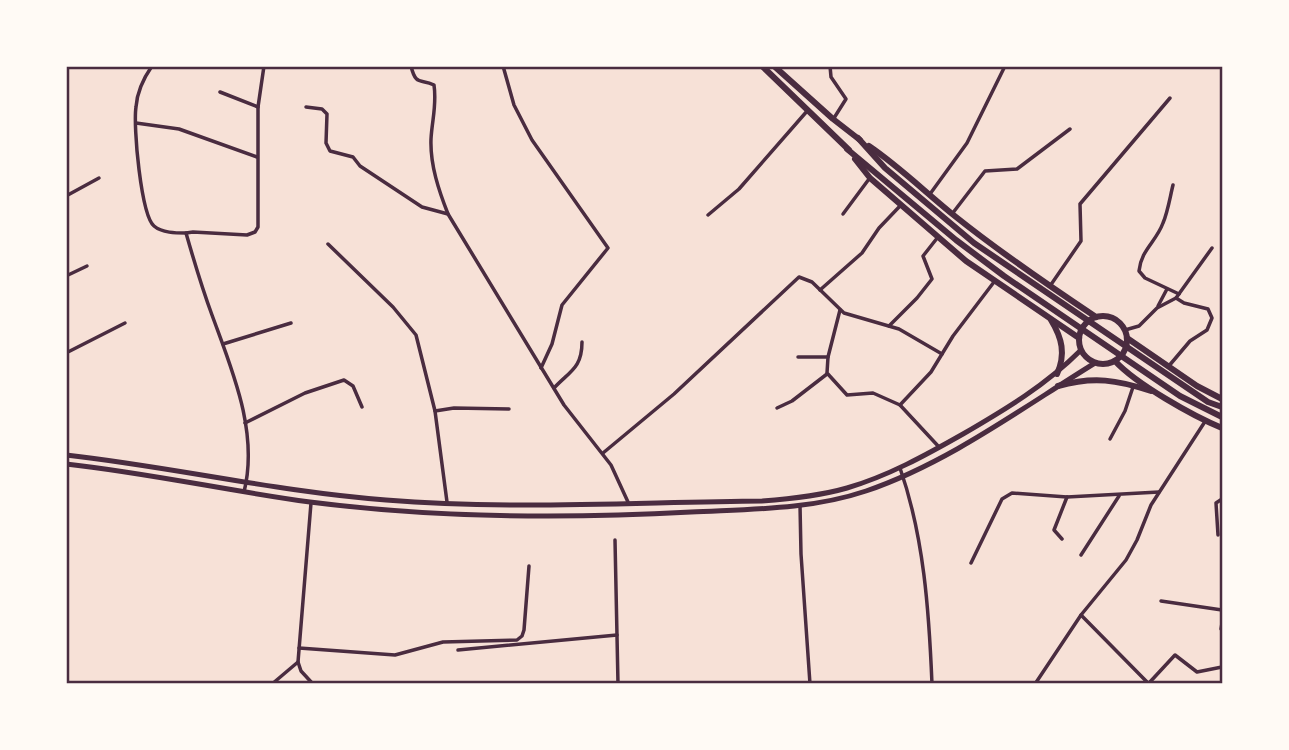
<svg xmlns="http://www.w3.org/2000/svg" width="1289" height="750" viewBox="0 0 1289 750" font-family="Signika,sans-serif">
  <style>
    .lines { fill: none; stroke-linecap: round; stroke-linejoin: round }
    .minor { stroke: #4a2c40; stroke-width: 3.5 }
    .secondary { stroke: #4a2c40; stroke-width: 5 }
    .primary { stroke: #4a2c40; stroke-width: 6 }
    .neatline { fill: none; stroke: #4a2c40; stroke-width: 2.5 }
  </style>
  <rect width="100%" height="100%" fill="#f7e1d7"/>
  <g class="lines">
    <g class="minor">
      <path d="M152 66C143 79 137 92 136 107 133 126 141 215 154 226 162 233 176 233 186 233 194 261 202 288 212 315 232 370 259 432 244 492"/>
      <path d="M411 66C416 87 421 78 434 85 437 105 432 120 431 139 430 165 439 191 448 214L564 405 611 465 628 502"/>
      <polyline points="503,66 514,105 532,140 608,248 562,305 552,344 541,368"/>
      <polyline points="830,66 831,77 846,99 834,118"/>
      <polyline points="220,92 258,107"/>
      <polyline points="306,107 322,109 327,114 326,143 330,151 353,157 360,166 422,207 448,214"/>
      <polyline points="136,123 179,129 257,157"/>
      <path d="M1173 185C1170 197 1168 211 1163 223 1156 242 1141 250 1139 271L1145 278 1179 294"/>
      <polyline points="930,194 967,143 1005,66"/>
      <polyline points="66,196 99,178"/>
      <polyline points="843,214 869,179"/>
      <polyline points="952,214 985,171 1017,169 1070,129"/>
      <polyline points="708,215 739,189 808,110"/>
      <polyline points="186,233 193,232 247,235 255,232 258,227 258,107 264,66"/>
      <polyline points="328,244 393,307 416,335 435,411 447,502"/>
      <polyline points="66,276 87,266"/>
      <polyline points="1050,286 1081,241 1080,204 1170,98"/>
      <polyline points="820,290 862,253 879,228 900,206"/>
      <polyline points="1158,306 1167,289"/>
      <polyline points="840,310 828,357 827,373 847,395 873,393 900,405 939,447"/>
      <polyline points="889,326 917,298 932,279 923,256 938,237"/>
      <polyline points="1125,330 1139,326 1157,308 1176,298 1212,248"/>
      <polyline points="223,344 291,323"/>
      <polyline points="66,353 125,323"/>
      <polyline points="798,357 828,357"/>
      <polyline points="1168,367 1190,341 1207,330 1212,318 1208,309 1184,303 1176,298"/>
      <path d="M554 388C570 371 582 368 582 342"/>
      <polyline points="900,405 931,372 953,336 994,282"/>
      <polyline points="777,408 792,401 827,374"/>
      <polyline points="435,411 454,408 509,409"/>
      <polyline points="245,423 305,393 344,380 353,386 362,407"/>
      <polyline points="1110,439 1125,411 1133,387"/>
      <polyline points="603,453 674,394 799,277 812,282 844,313 899,329 942,354"/>
      <path d="M900 468C924 537 929 611 932 684"/>
      <polyline points="311,503 298,662 301,671 313,684"/>
      <polyline points="800,505 801,554 810,684"/>
      <polyline points="1218,535 1216,503 1222,499"/>
      <polyline points="1062,539 1054,530 1067,497"/>
      <polyline points="615,540 618,684"/>
      <polyline points="1081,555 1119,496"/>
      <polyline points="971,563 1002,499 1012,493 1067,497 1159,492"/>
      <polyline points="1161,601 1222,610"/>
      <polyline points="1081,615 1149,684"/>
      <polyline points="1221,629 1222,623"/>
      <polyline points="299,648 395,655 443,642 517,640 522,636 524,630 529,566"/>
      <polyline points="458,650 617,635"/>
      <polyline points="1149,683 1175,655 1197,672 1222,667"/>
      <polyline points="272,684 298,662"/>
      <polyline points="1035,684 1081,615 1126,560 1137,540 1151,505 1206,420"/>
    </g>
    <g class="secondary">
      <path d="M66 455C173 467 279 492 386 500 511 510 637 502 762 501 790 499 819 496 847 488 888 476 926 455 963 434 1006 409 1046 385 1081 350"/>
      <path d="M66 464C148 473 229 491 310 502 435 518 565 519 691 512 749 509 810 510 866 491 948 463 1022 408 1095 363"/>
    </g>
    <g class="primary">
      <polyline points="762,66 849,150"/>
      <polyline points="774,66 833,119 860,140"/>
      <polyline points="858,138 885,168 974,243 1208,402 1222,407"/>
      <path d="M869 146C900 167 926 193 956 217 1001 253 1048 285 1096 317"/>
      <polyline points="847,149 956,240 1004,276 1180,396 1222,417"/>
      <polyline points="855,159 870,178 966,261 1079,338"/>
      <circle cx="1103" cy="340" r="24"/>
      <path d="M1051 320C1062 338 1066 354 1057 374"/>
      <polyline points="1127,338 1197,386 1222,399"/>
      <path d="M1115 361C1136 384 1193 416 1222 428"/>
      <path d="M1058 386C1094 376 1117 380 1151 391"/>
    </g>
  </g>
  <rect width="1289" height="750" fill="none" stroke="#fffaf5" stroke-width="136"/>
  <rect x="68" y="68" width="1153" height="614" class="neatline"/>
</svg>
